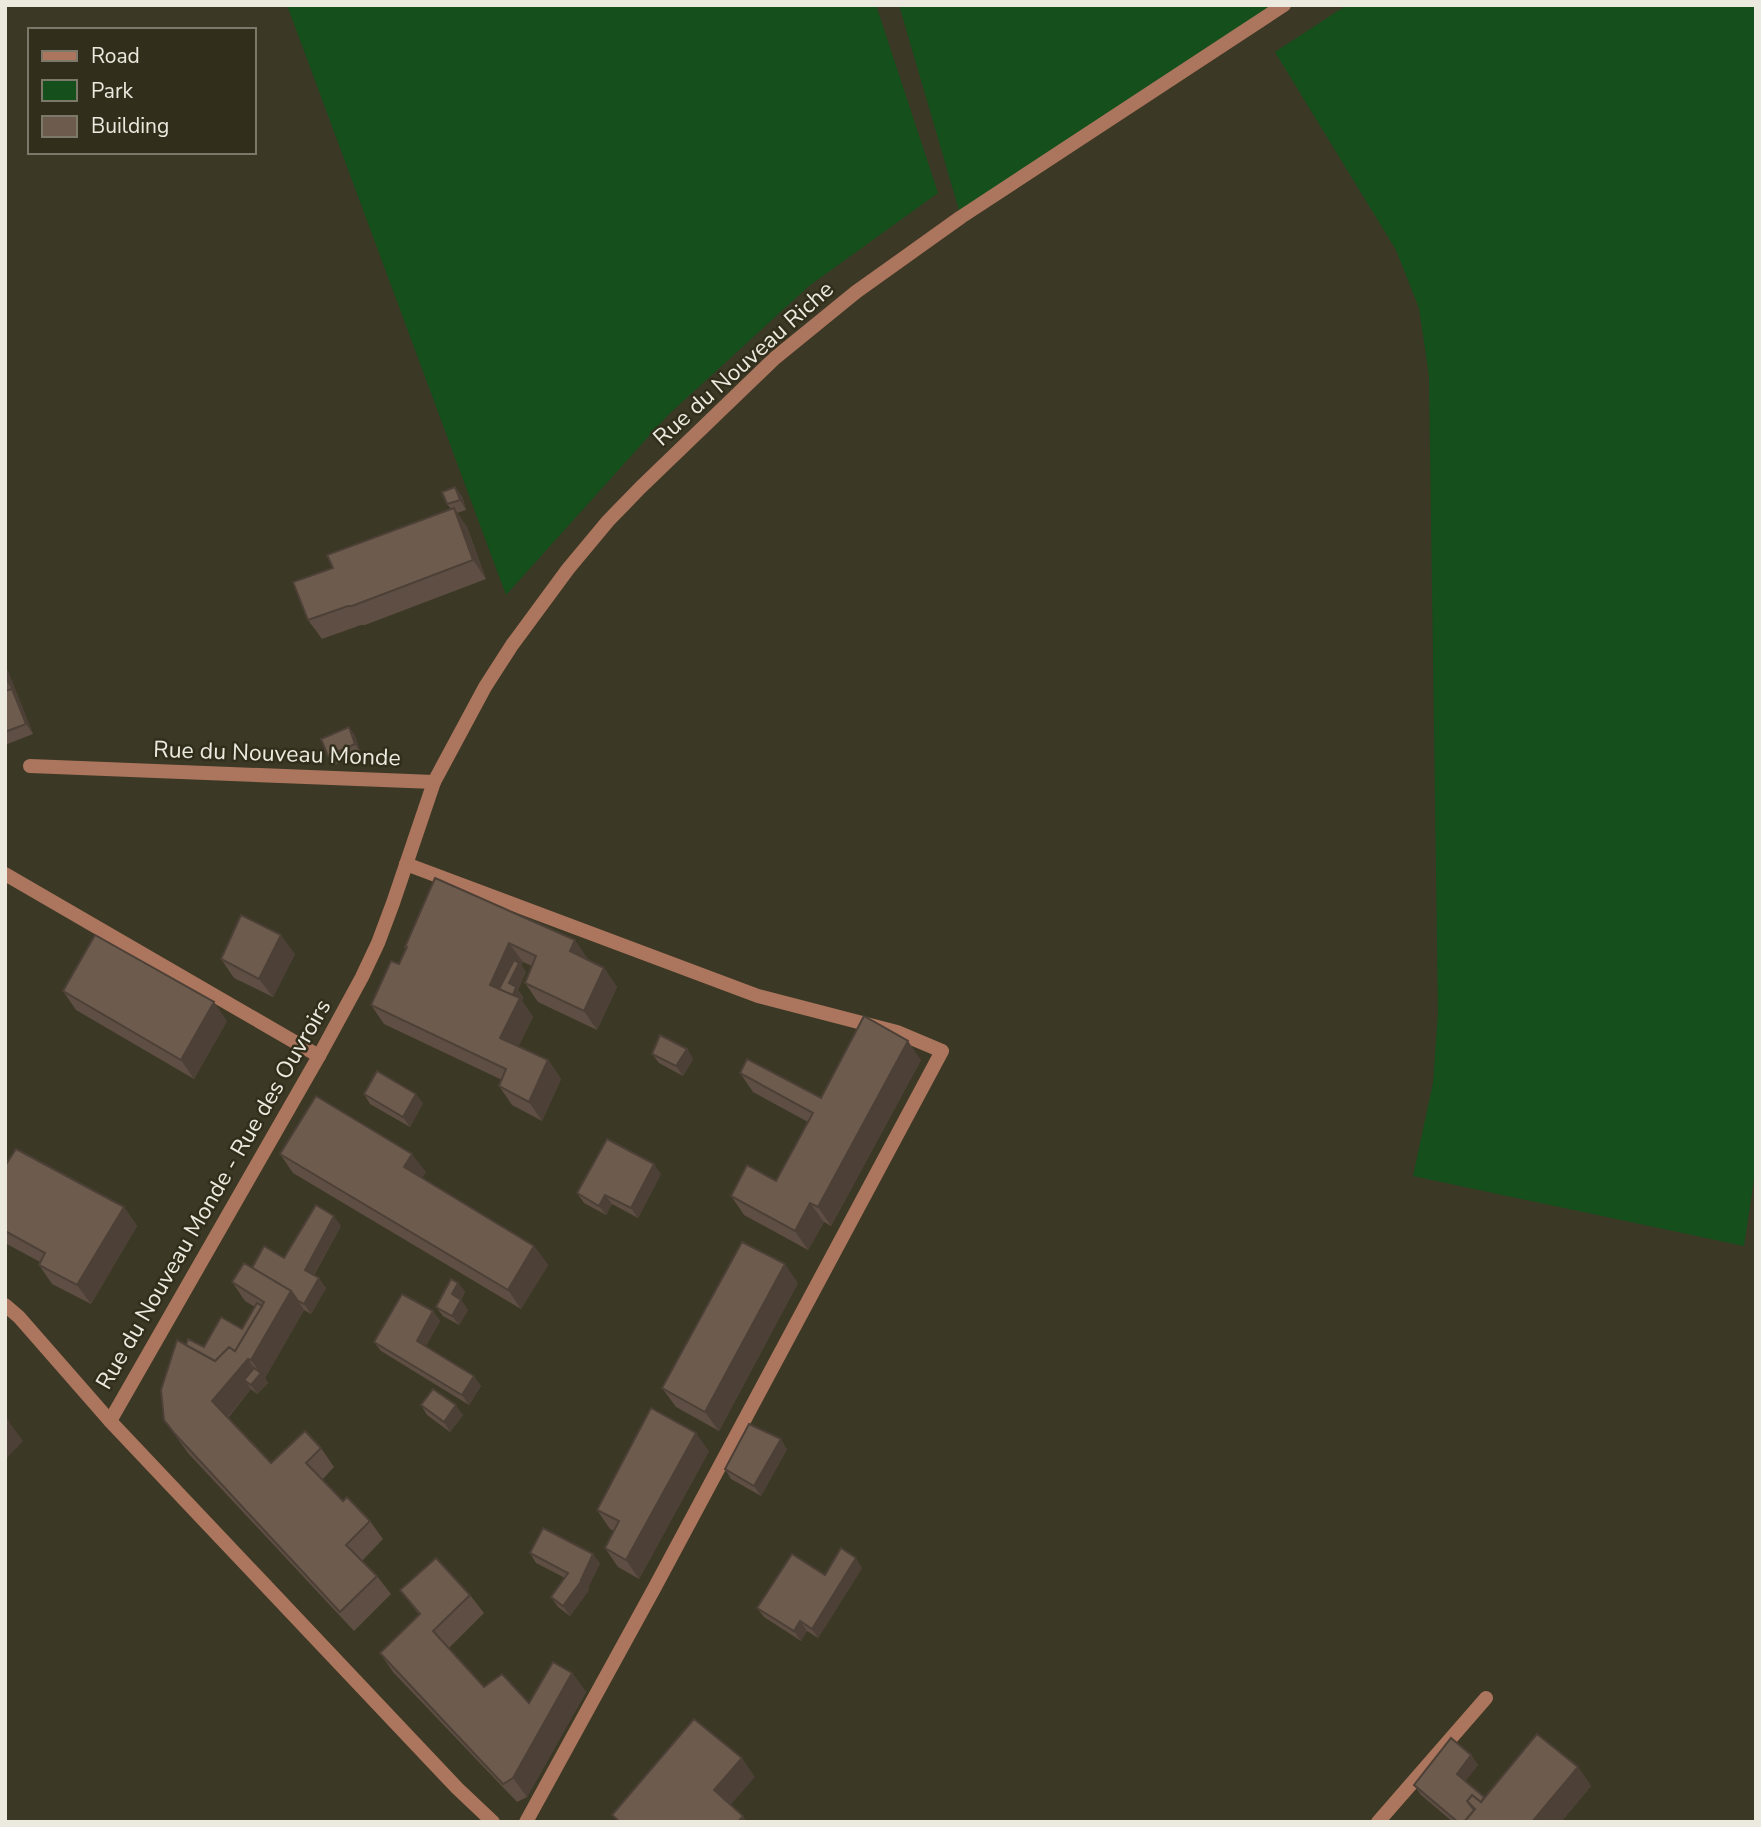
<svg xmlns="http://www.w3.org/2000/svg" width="1761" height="1827" viewBox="0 0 1761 1827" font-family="'Nunito Sans',sans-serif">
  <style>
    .green { fill: #144f1c }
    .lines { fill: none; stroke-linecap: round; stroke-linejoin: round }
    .street { stroke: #ac755d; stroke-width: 14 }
    .wall { fill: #5e4e43 }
    .shaded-wall { fill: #4c4037; fill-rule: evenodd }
    .building { fill: #6d5b4e; stroke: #4c4037; stroke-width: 2 }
    .labels { text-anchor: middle; stroke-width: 5; stroke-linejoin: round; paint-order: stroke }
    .street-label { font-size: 23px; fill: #eceade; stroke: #312e1c }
  </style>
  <rect width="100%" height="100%" fill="#3b3825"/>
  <g class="green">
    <polygon points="287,5 876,5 938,193 809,286 667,416 506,595"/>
    <polygon points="899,5 1270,5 1272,13 961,217"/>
    <polygon points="1347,5 1756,5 1756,1166 1744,1246 1413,1176 1433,1083 1438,1012 1429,376 1419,308 1396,250 1275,52"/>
  </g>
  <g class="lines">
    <g class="street">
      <polyline points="30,766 434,782 393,903 378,943 362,977 319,1056 110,1421"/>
      <polyline points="434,782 485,687 512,645 568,569 608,521 640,488 775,358 856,292 961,217 1284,5"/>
      <polyline points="406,864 758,996 897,1032 942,1051 655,1587 526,1822"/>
      <polyline points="5,874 319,1056"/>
      <polyline points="5,1305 19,1317 110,1421 457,1788 493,1822"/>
      <polyline points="1378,1822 1486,1698"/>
    </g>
  </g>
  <g class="wall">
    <polygon points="462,496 466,510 457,513 467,527 486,579 365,625 361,625 322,639 308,620 333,568 451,509 447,504"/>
    <polygon points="5,664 33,734 5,745"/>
    <polygon points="349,727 355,736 361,754 334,765 328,756"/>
    <polygon points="435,878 588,959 588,960 604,968 617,987 597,1030 538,1002 525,983 532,966 523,962 521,965 526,972 518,990 523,997 522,1001 533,1017 518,1047 548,1060 561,1079 542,1121 512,1105 499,1086 502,1080 384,1024 371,1005 399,964 406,948 405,947"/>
    <polygon points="295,954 273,997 234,978 221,959"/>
    <polygon points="63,991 227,1021 194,1079 76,1010"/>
    <polygon points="687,1049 693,1059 683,1076 659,1063 652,1054"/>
    <polygon points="921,1060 831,1226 824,1222 808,1250 744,1215 731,1196 776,1181 808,1122 753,1092 740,1073 821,1098"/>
    <polygon points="364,1094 423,1103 410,1127 370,1104"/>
    <polygon points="280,1154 426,1172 422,1178 534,1246 548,1265 521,1309 293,1173"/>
    <polygon points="5,1166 124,1207 137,1226 91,1304 52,1284 39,1265 40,1262 5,1243"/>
    <polygon points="661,1174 638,1218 612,1204 606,1215 584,1203 577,1193"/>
    <polygon points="341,1226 314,1275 326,1288 311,1314 304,1310 265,1378 268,1383 257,1394 251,1389 228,1418 271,1463 321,1448 334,1467 322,1480 343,1501 370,1521 383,1539 362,1561 377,1576 391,1594 354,1631 188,1453 164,1420 186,1345 204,1347 242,1329 255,1307 245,1301 232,1282 252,1268 284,1258"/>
    <polygon points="458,1283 465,1292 461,1300 468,1310 459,1325 443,1316 436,1307"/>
    <polygon points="798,1283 719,1431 676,1407 662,1388"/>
    <polygon points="433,1311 440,1321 426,1346 481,1386 469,1405 381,1351 374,1342"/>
    <polygon points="421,1405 463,1415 450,1432 427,1415"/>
    <polygon points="787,1449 761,1496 731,1479 725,1469"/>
    <polygon points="709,1451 639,1579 618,1567 605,1548 614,1531 610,1529 597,1510"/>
    <polygon points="530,1553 600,1563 588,1588 589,1590 570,1616 558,1607 551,1597 565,1578 536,1563"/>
    <polygon points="862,1568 818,1638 807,1631 801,1641 764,1617 757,1608 825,1575"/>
    <polygon points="400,1590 470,1595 484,1613 449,1648 484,1687 529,1703 572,1673 586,1692 527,1797 517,1802 393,1672 380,1653 419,1615"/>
    <polygon points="1471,1755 1478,1765 1465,1781 1485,1797 1578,1767 1591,1786 1561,1822 1453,1822 1421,1795 1414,1785"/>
  </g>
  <g class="shaded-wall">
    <polygon points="455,487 462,496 466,510 460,500"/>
    <polygon points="454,508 467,527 486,579 473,560"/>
    <polygon points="5,664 33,734 26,724 12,689 5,679"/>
    <polygon points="349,727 355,736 361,754 355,744"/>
    <polygon points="281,935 295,954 273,997 259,979"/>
    <polygon points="575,940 588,959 583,970 570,951"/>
    <polygon points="509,943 523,962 521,965 526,972 518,990 523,997 522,1001 533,1017 513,1057 500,1038 511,1000 506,998 490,985"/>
    <polygon points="604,968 617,987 597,1030 584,1011"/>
    <polygon points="214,1002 227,1021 194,1079 181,1060"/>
    <polygon points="908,1041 921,1060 831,1226 818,1207"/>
    <polygon points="687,1049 693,1059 683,1076 676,1066"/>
    <polygon points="548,1060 561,1079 542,1121 529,1102"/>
    <polygon points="416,1094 423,1103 410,1127 403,1117"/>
    <polygon points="412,1154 426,1172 417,1186 404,1167"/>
    <polygon points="654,1164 661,1174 638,1218 631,1208"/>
    <polygon points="605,1195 612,1204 606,1215 599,1206"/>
    <polygon points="810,1203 824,1222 808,1250 795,1231"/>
    <polygon points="124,1207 137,1226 91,1304 77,1285"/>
    <polygon points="334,1216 341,1226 311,1279 305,1270"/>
    <polygon points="534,1246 548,1265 521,1309 508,1290"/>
    <polygon points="785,1264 798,1283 719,1431 705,1412"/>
    <polygon points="319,1278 326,1288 311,1314 304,1304"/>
    <polygon points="458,1283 465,1292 459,1303 452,1294"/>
    <path d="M291 1291 304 1310 265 1378 268 1383 257 1394 251 1385 244 1380 251 1389 225 1420 212 1401ZM248 1359 251 1360 261 1374 259 1375Z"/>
    <polygon points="461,1300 468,1310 459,1325 452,1316"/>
    <polygon points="433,1311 440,1321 424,1350 417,1341"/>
    <polygon points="474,1376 481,1386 469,1405 462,1395"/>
    <polygon points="456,1405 463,1415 450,1432 444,1422"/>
    <polygon points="9,1422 23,1441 5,1460 5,1427"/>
    <polygon points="696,1433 709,1451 639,1579 626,1560"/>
    <polygon points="781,1439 787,1449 761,1496 754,1486"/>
    <polygon points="593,1554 600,1563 588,1588 589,1590 570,1616 563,1606 581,1580"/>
    <polygon points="856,1558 862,1568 818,1638 812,1629"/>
    <polygon points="800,1621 807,1631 801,1641 794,1631"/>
    <polygon points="572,1673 586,1692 527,1797 513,1778"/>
    <polygon points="1471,1755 1478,1765 1463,1784 1457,1774"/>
    <polygon points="742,1758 755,1777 727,1809 714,1790"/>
    <polygon points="1578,1767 1591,1786 1561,1822 1532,1822"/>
    <polygon points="743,1816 747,1822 738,1822"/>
  </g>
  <g class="building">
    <polygon points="455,487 460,500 447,504 442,492"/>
    <polygon points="454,508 473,560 352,606 348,606 308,620 293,582 333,568 327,555"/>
    <polygon points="12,689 26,724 5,732 5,691"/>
    <polygon points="349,727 355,744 328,756 321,739"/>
    <polygon points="435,878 575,940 570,951 604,968 584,1011 525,983 536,956 509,943 490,985 520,998 500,1038 548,1060 529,1102 499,1086 506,1069 371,1005 391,961 399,964 407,947 405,947"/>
    <polygon points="241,915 281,935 259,979 221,959"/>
    <polygon points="95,935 214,1002 181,1060 63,991"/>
    <polygon points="514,960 519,963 509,983 516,987 513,995 499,989"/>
    <polygon points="864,1016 908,1041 818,1207 810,1203 795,1231 731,1196 747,1165 776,1181 813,1113 740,1073 747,1059 821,1098"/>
    <polygon points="660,1035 687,1049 676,1066 652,1054"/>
    <polygon points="377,1071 416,1094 403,1117 364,1094"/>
    <polygon points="316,1096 412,1154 404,1167 534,1246 508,1290 280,1154"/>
    <polygon points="607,1139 654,1164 631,1208 605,1195 599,1206 577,1193"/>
    <polygon points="16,1149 124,1207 77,1285 39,1265 45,1253 5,1231 5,1166"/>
    <polygon points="316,1205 334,1216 305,1270 319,1278 304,1304 298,1301 291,1291 252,1268 264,1246 284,1258"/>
    <polygon points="742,1242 785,1264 705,1412 662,1388"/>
    <polygon points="244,1263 291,1291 251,1360 248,1359 212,1401 271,1463 305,1431 321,1448 306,1463 343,1501 347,1497 370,1521 346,1545 377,1576 340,1612 175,1434 164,1420 161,1390 177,1340 215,1361 229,1347 235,1351 264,1302 232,1282"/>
    <polygon points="451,1279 458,1283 452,1294 461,1300 452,1316 436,1307"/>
    <polygon points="402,1294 433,1311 417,1341 474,1376 462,1395 374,1342"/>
    <polygon points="257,1303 262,1306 235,1351 229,1347 215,1361 186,1345 188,1339 204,1347 221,1317 242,1329"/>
    <polygon points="254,1368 261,1373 251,1385 244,1380"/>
    <polygon points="433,1389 456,1405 444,1422 421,1405"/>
    <polygon points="651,1408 696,1433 626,1560 605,1548 619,1521 597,1510"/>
    <polygon points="5,1418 9,1422 5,1427"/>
    <polygon points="749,1424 781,1439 754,1486 725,1469"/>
    <polygon points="543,1528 593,1554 581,1580 582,1580 563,1606 551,1597 568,1573 530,1553"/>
    <polygon points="841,1548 856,1558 812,1629 800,1621 794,1631 757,1608 792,1554 825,1575"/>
    <polygon points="436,1558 470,1595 433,1631 484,1687 502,1674 529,1703 553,1662 572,1673 513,1778 503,1784 380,1653 420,1614 400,1590"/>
    <polygon points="694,1719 742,1758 714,1790 743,1816 738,1822 620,1822 612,1815"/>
    <polygon points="1537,1734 1578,1767 1532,1822 1464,1822 1475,1809 1467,1801 1472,1795 1481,1802"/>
    <polygon points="1451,1738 1471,1755 1457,1774 1484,1797 1481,1802 1472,1795 1467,1801 1474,1810 1464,1822 1458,1822 1414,1785"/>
  </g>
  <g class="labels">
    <g class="street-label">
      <text transform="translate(743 363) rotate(-42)" y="8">Rue du Nouveau Riche</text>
      <text transform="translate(277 753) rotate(2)" y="8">Rue du Nouveau Monde</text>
      <text transform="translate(213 1194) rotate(-60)" y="8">Rue du Nouveau Monde - Rue des Ouvroirs</text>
    </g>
  </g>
  <rect width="1761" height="1827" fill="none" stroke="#eceade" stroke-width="14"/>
  <rect x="28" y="28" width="228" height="126" fill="#312e1c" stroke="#7c796a" stroke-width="2"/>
  <rect x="42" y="51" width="35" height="10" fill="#ac755d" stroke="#7c796a" stroke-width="2"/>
  <text x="91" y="63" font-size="21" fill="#eceade">Road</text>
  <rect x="42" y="80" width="35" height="21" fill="#144f1c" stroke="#7c796a" stroke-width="2"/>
  <text x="91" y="98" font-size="21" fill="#eceade">Park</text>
  <rect x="42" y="116" width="35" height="21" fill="#6d5b4e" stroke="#7c796a" stroke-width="2"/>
  <text x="91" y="133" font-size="21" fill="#eceade">Building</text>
</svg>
